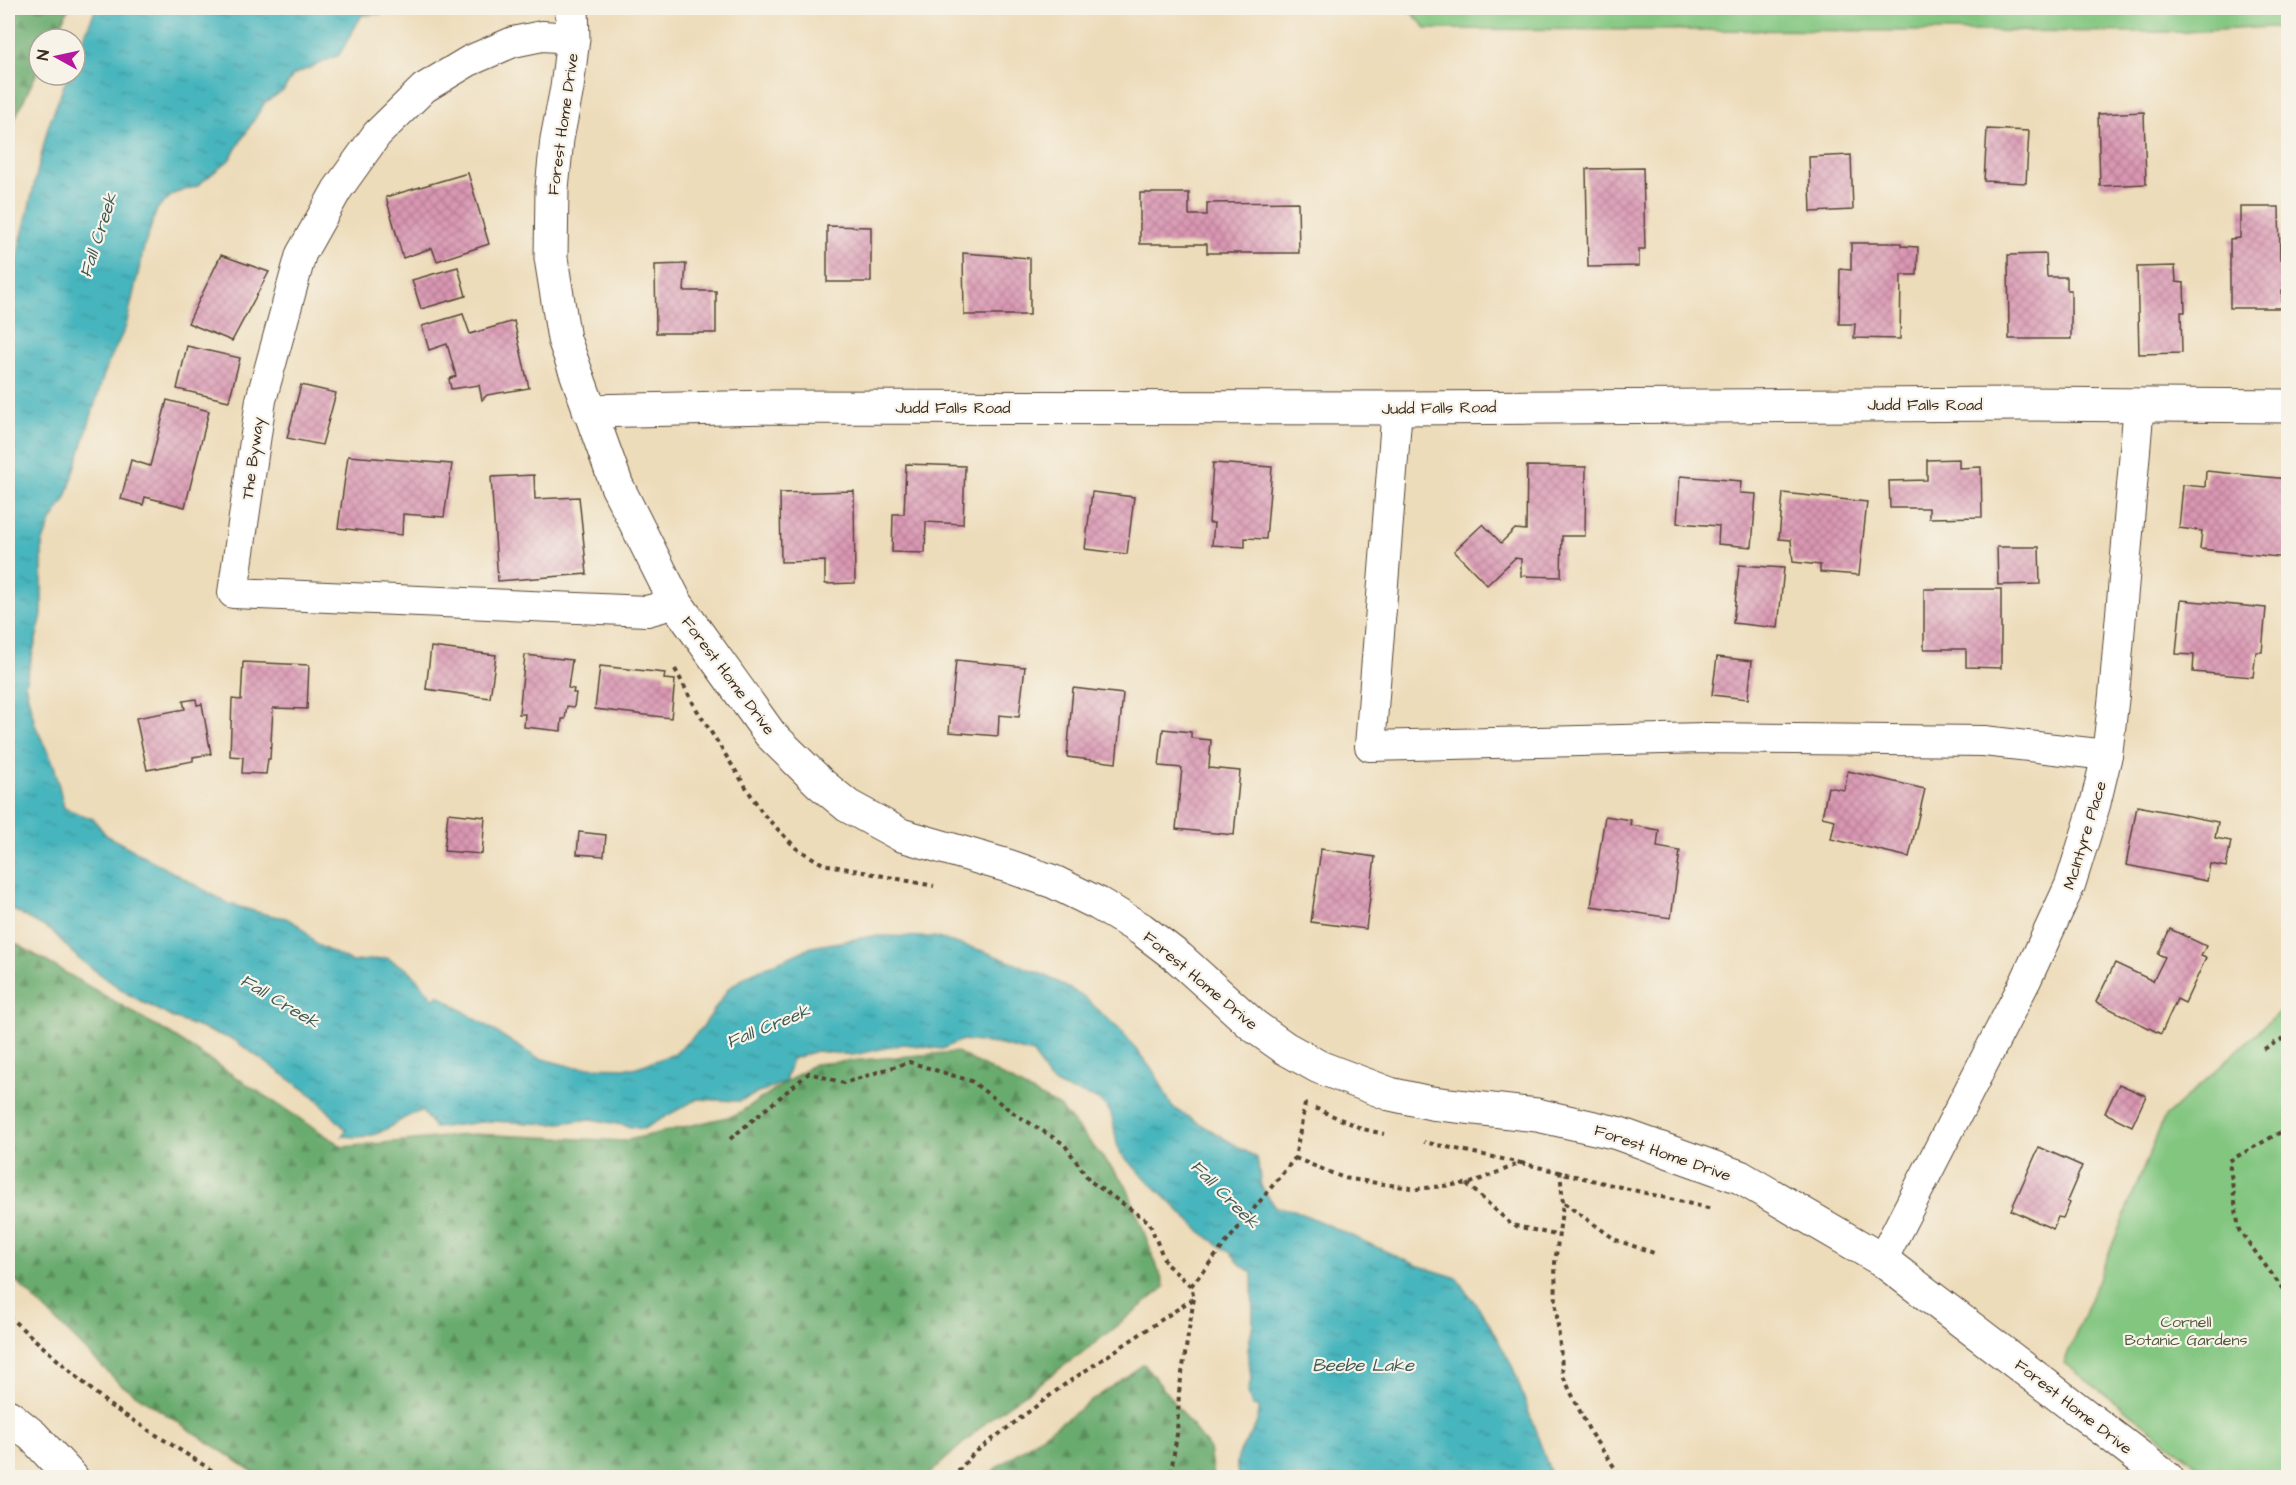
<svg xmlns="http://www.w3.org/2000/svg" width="2296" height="1485" viewBox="0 0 2296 1485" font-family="'Architects Daughter',sans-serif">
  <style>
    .green { fill: #82c680; stroke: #5e784f; stroke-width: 1.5 }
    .forest { fill: url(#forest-firs); stroke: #526a46; stroke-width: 1.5 }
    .water { fill: url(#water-ripples); stroke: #40706e; stroke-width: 1.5 }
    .building { fill: url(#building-cross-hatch) }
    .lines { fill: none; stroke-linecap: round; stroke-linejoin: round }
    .minor-casing { stroke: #564535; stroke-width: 32 }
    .tertiary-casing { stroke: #564535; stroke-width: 35 }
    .path { stroke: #564535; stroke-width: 4; stroke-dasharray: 4.5 4.5; stroke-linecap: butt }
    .minor { stroke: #fff; stroke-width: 30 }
    .tertiary { stroke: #fff; stroke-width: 33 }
    .labels { text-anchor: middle; stroke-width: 4.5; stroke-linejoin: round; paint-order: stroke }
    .street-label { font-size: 16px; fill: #3b2a1e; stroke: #f7f3e8 }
    .park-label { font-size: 16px; fill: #50593b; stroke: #f7f3e8 }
    .water-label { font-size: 18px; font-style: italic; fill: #3f5b56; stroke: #f7f3e8 }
  </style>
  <defs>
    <pattern id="forest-firs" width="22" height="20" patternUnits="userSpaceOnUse" patternTransform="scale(1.5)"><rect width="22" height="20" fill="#69ab6e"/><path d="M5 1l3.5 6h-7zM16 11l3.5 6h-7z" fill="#588b5a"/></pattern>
    <pattern id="water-ripples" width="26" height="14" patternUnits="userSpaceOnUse" patternTransform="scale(1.5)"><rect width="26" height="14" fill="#46b5bd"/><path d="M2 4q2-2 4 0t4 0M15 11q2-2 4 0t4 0" fill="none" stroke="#3c9399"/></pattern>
    <pattern id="building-cross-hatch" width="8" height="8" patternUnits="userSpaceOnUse" patternTransform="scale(1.5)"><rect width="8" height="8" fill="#da97b3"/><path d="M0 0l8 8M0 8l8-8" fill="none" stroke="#b27b91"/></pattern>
  </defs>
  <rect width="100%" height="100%" fill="#f7f3e8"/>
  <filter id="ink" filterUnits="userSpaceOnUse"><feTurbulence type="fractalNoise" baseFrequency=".0167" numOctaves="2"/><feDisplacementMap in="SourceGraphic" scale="12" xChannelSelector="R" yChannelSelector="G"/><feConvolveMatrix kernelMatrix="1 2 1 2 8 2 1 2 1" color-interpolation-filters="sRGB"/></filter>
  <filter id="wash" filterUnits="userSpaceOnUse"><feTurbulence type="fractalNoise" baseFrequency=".008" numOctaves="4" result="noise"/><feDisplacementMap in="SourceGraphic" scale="24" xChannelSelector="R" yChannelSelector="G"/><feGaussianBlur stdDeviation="1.35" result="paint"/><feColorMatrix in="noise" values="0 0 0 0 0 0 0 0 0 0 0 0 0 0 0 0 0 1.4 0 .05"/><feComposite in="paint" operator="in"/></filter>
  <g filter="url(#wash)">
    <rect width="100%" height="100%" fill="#eddcba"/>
    <g class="green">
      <polygon points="1407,8 2288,8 2288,26 2183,32 1427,29"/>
      <polygon points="2288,1004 2288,1477 2213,1477 2064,1363 2164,1118"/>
    </g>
    <g class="forest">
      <polygon points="12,8 69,8 53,39 39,39 39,68 8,133 8,14"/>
      <polygon points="8,939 170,1034 343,1147 475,1134 624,1141 736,1115 814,1064 957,1052 1060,1107 1126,1185 1165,1287 1086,1350 992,1417 926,1477 261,1477 120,1384 8,1273"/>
      <polygon points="1144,1364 1209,1448 1213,1477 988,1477 996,1468"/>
    </g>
    <path class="water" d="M96 8H390L380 14 362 15 339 55 293 75 283 91 265 102 229 160 197 186 173 194 157 209 144 247 126 326 106 368 66 498 51 521 42 544V615L25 684 35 725 54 765 64 808 93 819 106 835 229 904 268 915 286 918 300 926 317 945 352 962 387 958 410 971 434 999 438 995 535 1057 573 1067 634 1068 675 1054 702 1028 729 988 748 975 812 947 873 936 934 937 983 951 1044 975 1083 996 1123 1033 1156 1075 1172 1107 1257 1158 1261 1186 1276 1208 1294 1210 1416 1265 1457 1278 1487 1320 1513 1368 1552 1477H1239C1228 1449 1261 1436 1259 1407L1252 1406 1248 1393 1251 1379 1248 1350 1253 1323 1252 1273 1240 1264 1232 1254 1202 1233 1121 1154C1113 1141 1117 1124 1109 1110 1095 1090 1069 1096 1051 1081 1044 1076 1039 1061 1033 1053L997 1044 962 1040 942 1049 904 1044 853 1055 816 1051 792 1059 785 1082 739 1101 697 1099 643 1129 591 1119 552 1124 489 1121 435 1128 422 1111C404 1115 396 1125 380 1132 368 1138 355 1137 342 1136L346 1130 315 1097 234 1040 173 1018 128 994 79 959 52 931 8 907V327L14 312 13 274 48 127 68 75H75V58Z"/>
    <g id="blocks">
      <g class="building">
        <polygon points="2144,112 2146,184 2100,186 2098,114"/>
        <polygon points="1987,129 2029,131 2026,183 1984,181"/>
        <polygon points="1851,155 1853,210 1811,212 1809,157"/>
        <polygon points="1643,168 1645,249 1639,249 1639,266 1588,267 1586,169"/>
        <polygon points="468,173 489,244 437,261 432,248 403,258 386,197"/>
        <polygon points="1140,193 1189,193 1189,215 1207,215 1207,203 1298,202 1299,253 1207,253 1207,244 1140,244"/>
        <polygon points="2240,207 2279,207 2280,260 2288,260 2288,290 2282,290 2282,308 2230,308 2230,239 2240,238"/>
        <polygon points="827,226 871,227 871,282 827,282"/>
        <polygon points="1851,243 1901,243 1901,246 1918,247 1917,275 1901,275 1900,339 1854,338 1855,324 1839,324 1840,269 1851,270"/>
        <polygon points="963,253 1030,258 1030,315 964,315"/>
        <polygon points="2046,254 2047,277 2067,277 2067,290 2071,290 2071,339 2009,339 2008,255"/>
        <polygon points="221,255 269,272 232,341 188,323"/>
        <polygon points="686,264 684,291 716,291 716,333 656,333 655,265"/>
        <polygon points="2175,266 2176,282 2184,283 2185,312 2181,312 2182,353 2139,354 2137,267"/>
        <polygon points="458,267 466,296 421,309 412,280"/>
        <polygon points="463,314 470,334 514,321 529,388 487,395 482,400 479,385 451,389 449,379 456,376 447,344 429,350 422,326"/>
        <polygon points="187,346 240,358 229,401 177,389"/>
        <polygon points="301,385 336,393 322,445 287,438"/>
        <polygon points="167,400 209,411 185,507 145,497 143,505 121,499 131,460 150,466"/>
        <polygon points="348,456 452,464 444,517 403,514 402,535 338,528"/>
        <polygon points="1959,459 1959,468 1981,467 1982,517 1929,518 1929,508 1890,508 1889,481 1927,480 1927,460"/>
        <polygon points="1213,463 1272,467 1266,539 1245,538 1245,547 1212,545 1214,523 1209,523"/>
        <polygon points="906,464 965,466 963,524 926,522 925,553 892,552 893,514 904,514"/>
        <polygon points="1527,466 1586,467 1585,536 1562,536 1561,577 1521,576 1521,559 1515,558 1487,585 1454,551 1483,524 1501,543 1515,529 1526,530"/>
        <polygon points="2206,471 2288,479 2288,558 2200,549 2202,531 2179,528 2183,485 2205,487"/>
        <polygon points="534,475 535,499 579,497 587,574 498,581 491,477"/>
        <polygon points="1680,476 1741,481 1740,493 1756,494 1752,547 1718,544 1719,526 1677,523"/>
        <polygon points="854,491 855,583 825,584 825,561 781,562 780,493"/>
        <polygon points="1092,492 1134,497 1127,554 1085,549"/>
        <polygon points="1783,493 1867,502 1859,575 1820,572 1820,565 1793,562 1791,540 1779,539"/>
        <polygon points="1997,547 2039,547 2040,584 1998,585"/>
        <polygon points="1739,565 1784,568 1778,628 1733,623"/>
        <polygon points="1924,589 2001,589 2001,668 1966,667 1966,649 1924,649"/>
        <polygon points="2181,600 2266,608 2262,652 2256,652 2253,677 2193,672 2194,655 2176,654"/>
        <polygon points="431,647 496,655 490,698 426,689"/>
        <polygon points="525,655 572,660 568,688 574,689 573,693 576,693 574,707 567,706 565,719 562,719 561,731 524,727 525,714 519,714"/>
        <polygon points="1717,657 1752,661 1748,699 1712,695"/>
        <polygon points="956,660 1025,667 1019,717 999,715 998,736 949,732"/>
        <polygon points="243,662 309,665 307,709 273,708 270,759 268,759 266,774 242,773 243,757 230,756 232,699 241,700"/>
        <polygon points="600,666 665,673 664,679 675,680 671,718 595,709"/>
        <polygon points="1073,688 1123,694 1116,763 1067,757"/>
        <polygon points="196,699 197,705 202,704 211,754 193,757 193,761 147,770 136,718 185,709 183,701"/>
        <polygon points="1163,729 1191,732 1191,738 1211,740 1209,768 1240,771 1234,835 1176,829 1182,768 1159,766"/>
        <polygon points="1848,771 1925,789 1909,857 1831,839 1835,820 1822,817 1828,787 1844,790"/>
        <polygon points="2137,806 2218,822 2215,838 2231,841 2226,867 2210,864 2207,881 2126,865"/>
        <polygon points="448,813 485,817 482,854 444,851"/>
        <polygon points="1605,816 1631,820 1630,825 1659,830 1657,847 1680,851 1671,918 1591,906"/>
        <polygon points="579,832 606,835 604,856 577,854"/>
        <polygon points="1321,849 1375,857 1366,929 1311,922"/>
        <polygon points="2170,929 2206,946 2201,956 2206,958 2185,1003 2177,999 2161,1034 2096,1002 2115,963 2153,981 2165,957 2158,954"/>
        <polygon points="2119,1084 2146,1096 2132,1126 2105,1113"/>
        <polygon points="2039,1147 2082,1166 2067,1201 2070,1203 2063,1218 2058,1217 2053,1229 2011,1210"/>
      </g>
    </g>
  </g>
  <g filter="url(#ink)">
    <use href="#blocks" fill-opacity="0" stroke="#564535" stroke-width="1.5"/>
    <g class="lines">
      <g class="minor-casing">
        <g id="minor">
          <polyline points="573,38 542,36 513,42 469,61 424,88 377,134 337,190 301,254 261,400 233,593 647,611 676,603"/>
          <polyline points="1397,408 1370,746 1705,738 1984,741 2107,755"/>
          <polyline points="1882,1260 2026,980 2070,885 2095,805 2107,755 2114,695 2139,404"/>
        </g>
      </g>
      <g class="tertiary-casing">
        <g id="tertiary">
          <polyline points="572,8 573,38 567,88 557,139 552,188 551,258 564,339 617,486 676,603 770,734 821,784 848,806 901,835 1008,866 1054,882 1099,904 1141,929 1179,958 1254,1026 1285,1048 1319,1067 1390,1094 1431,1103 1537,1115 1617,1133 1740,1177 1882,1260 2167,1478"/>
          <polyline points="589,411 772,407 1397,408 2024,404 2288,406"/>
          <polyline points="8,1416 33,1436 72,1478"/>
        </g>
      </g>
      <g class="path">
        <polyline points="675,669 697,710 763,814 796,848 823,864 934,886"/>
        <polyline points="2264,1049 2288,1036"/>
        <polyline points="1315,1108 1363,1129 1384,1134"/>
        <polyline points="2288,1128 2229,1161 2239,1230 2288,1296"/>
        <polyline points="730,1139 809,1073 844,1083 909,1062 971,1081 1015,1114 1064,1144 1090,1181 1149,1222 1166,1264 1191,1286 1194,1298 1179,1392 1177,1434 1170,1478"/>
        <polyline points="1295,1158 1344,1178 1417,1189 1471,1183 1521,1163 1424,1142"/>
        <polyline points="1521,1163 1712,1209"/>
        <polyline points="1560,1171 1563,1203 1555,1263 1556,1307 1563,1376 1591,1434 1622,1478"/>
        <polyline points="1467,1184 1512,1225 1560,1236"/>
        <polyline points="1564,1203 1616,1240 1654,1253"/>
        <polyline points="1191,1286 1295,1158 1305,1104 1302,1102"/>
        <polyline points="8,1316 109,1405 224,1478"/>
        <polyline points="210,1478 214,1470"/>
        <polyline points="952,1478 973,1454 1064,1385 1194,1298"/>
      </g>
      <use href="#minor" class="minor"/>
      <use href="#tertiary" class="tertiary"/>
    </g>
  </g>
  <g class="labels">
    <g class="street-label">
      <text transform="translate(562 124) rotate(-82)" y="6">Forest Home Drive</text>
      <text x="1925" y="410">Judd Falls Road</text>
      <text x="953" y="413">Judd Falls Road</text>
      <text transform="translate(1439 407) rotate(-1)" y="6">Judd Falls Road</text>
      <text transform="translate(252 458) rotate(-82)" y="6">The Byway</text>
      <text transform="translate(729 675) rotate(53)" y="6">Forest Home Drive</text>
      <text transform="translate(2084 835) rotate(-73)" y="6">McIntyre Place</text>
      <text transform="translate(1201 980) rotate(40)" y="6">Forest Home Drive</text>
      <text transform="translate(1663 1152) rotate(19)" y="6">Forest Home Drive</text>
      <text transform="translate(2074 1406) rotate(38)" y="6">Forest Home Drive</text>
    </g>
    <g class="park-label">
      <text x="2186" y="1327">Cornell<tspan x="2186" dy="18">Botanic Gardens</tspan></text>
    </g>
    <g class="water-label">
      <text transform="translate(98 235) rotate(-72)" y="6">Fall Creek</text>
      <text transform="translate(280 1001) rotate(31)" y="6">Fall Creek</text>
      <text transform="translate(768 1026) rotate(-22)" y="6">Fall Creek</text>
      <text transform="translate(1225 1194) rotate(45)" y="6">Fall Creek</text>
      <text x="1363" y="1371">Beebe Lake</text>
    </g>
  </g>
  <rect width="2296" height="1485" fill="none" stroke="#f7f3e8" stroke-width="30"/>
  <g transform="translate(57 57) rotate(278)"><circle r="28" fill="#f7f3e8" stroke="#aca397" stroke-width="1.5"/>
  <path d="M0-4.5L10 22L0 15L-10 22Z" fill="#b5179e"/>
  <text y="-9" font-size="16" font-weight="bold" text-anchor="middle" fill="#3b2a1e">N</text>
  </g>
</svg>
